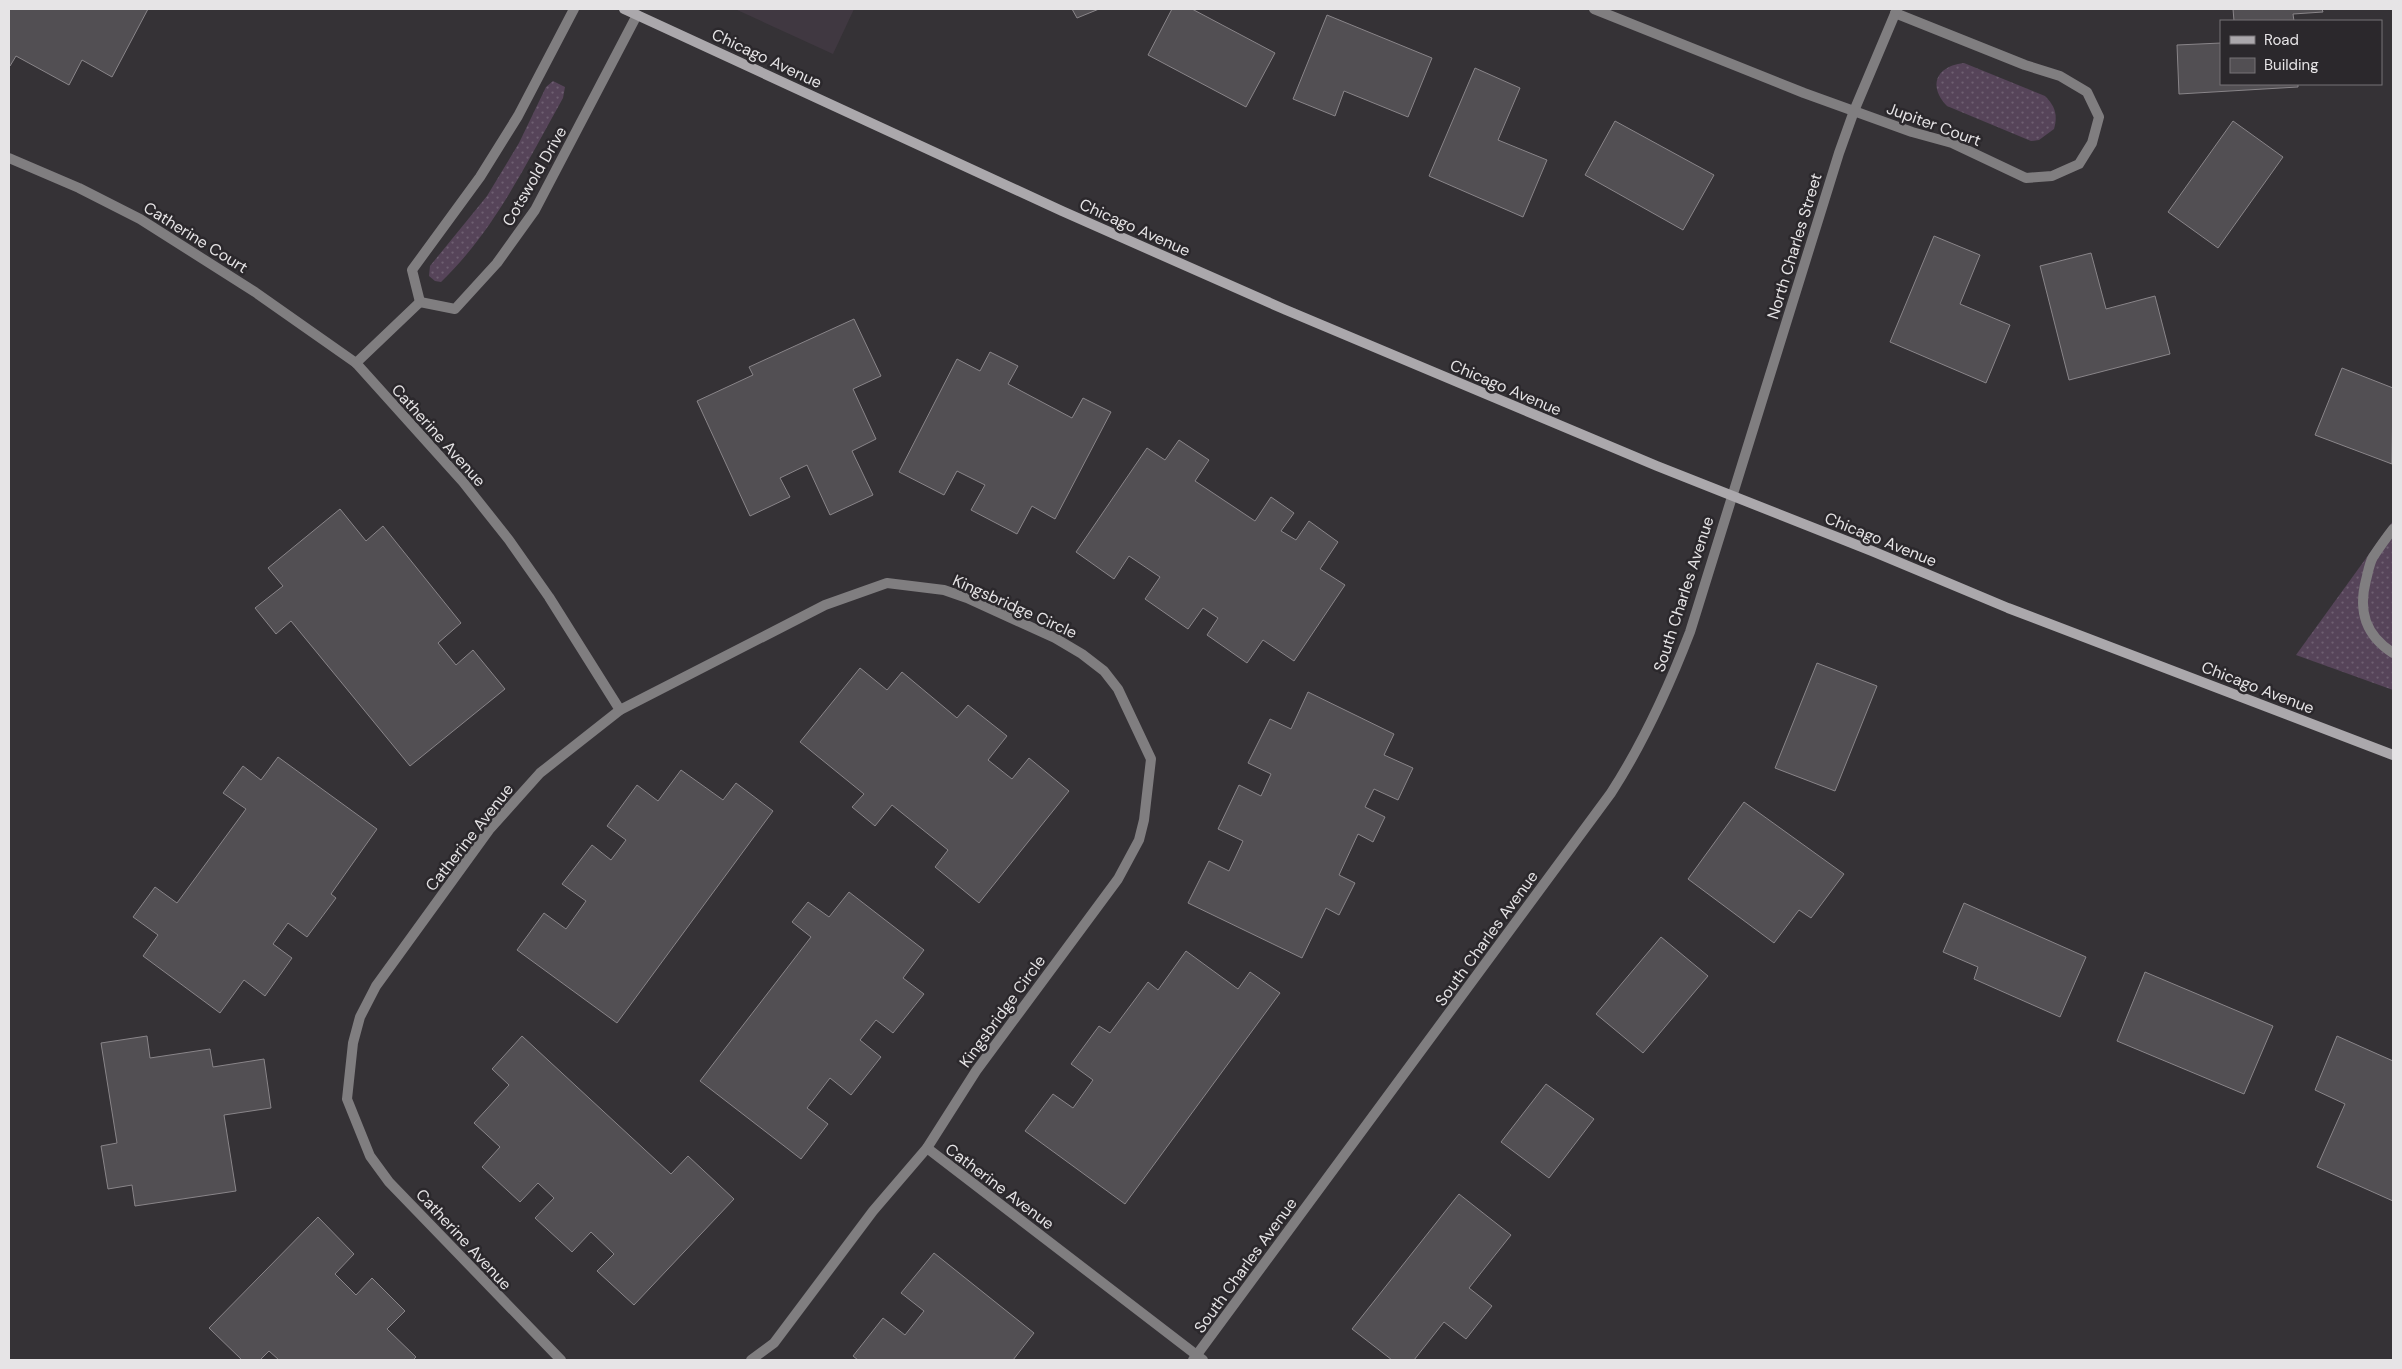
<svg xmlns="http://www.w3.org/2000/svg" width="2402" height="1369" viewBox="0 0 2402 1369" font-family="'DM Sans',sans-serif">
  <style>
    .built { fill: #403841 }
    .grass { fill: url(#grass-dots) }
    .building { fill: #524f53; stroke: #898589 }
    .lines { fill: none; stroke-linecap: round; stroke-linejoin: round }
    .service { stroke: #807e80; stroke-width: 10 }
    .minor { stroke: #807e80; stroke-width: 10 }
    .secondary { stroke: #aba8ac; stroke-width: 10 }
    .labels { text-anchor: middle; stroke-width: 5; stroke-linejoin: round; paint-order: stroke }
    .street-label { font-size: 16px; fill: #e6e4e6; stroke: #2b282c }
  </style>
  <defs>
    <pattern id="grass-dots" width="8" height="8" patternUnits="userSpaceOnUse" patternTransform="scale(1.25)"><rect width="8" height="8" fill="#564459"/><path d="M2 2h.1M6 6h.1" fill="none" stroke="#6e5f71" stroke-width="1.8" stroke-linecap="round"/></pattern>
  </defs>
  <rect width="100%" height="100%" fill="#353236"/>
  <polygon class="built" points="735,9 854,9 833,54"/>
  <g class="grass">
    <path d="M1964 63 2045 96C2055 106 2058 115 2054 129L2039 140 2031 141 1947 106C1927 85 1937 66 1964 63Z"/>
    <path d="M553 81 565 87 563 98C527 162 495 230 441 282L435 281 429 276 430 266 487 196 519 143 546 87Z"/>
    <polygon points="2393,521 2393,690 2296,655"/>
  </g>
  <g class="building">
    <polygon points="9,9 148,9 112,77 82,60 69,85 16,56 10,66 9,65"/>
    <polygon points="1072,9 1099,9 1077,18"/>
    <polygon points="1172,9 1192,9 1275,53 1246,107 1148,55"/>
    <polygon points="2233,9 2322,9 2323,12 2293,14 2294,21 2234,21"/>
    <polygon points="1327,15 1432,58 1408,117 1344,91 1335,116 1293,99"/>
    <polygon points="2221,43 2221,84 2298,84 2298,87 2179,94 2177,45"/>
    <polygon points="1475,68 1520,88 1498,140 1547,160 1523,217 1429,176"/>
    <polygon points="1615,121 1714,175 1683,230 1585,175"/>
    <polygon points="2233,121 2283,157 2218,248 2168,212"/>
    <polygon points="1934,236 1980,255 1960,304 2010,325 1986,383 1890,342"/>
    <polygon points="2091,253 2106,309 2155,296 2170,354 2069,380 2040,266"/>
    <polygon points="854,319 881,376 853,389 876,439 852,451 873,495 830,515 807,465 780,478 790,497 750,516 697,401 753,375 749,367"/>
    <polygon points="990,352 1018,366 1008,384 1072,418 1083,398 1111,412 1055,519 1032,506 1017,534 971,510 985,485 957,471 944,495 899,472 957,359 980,371"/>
    <polygon points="2342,368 2393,388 2392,464 2315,435"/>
    <polygon points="1179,440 1209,460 1195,481 1255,521 1271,497 1294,513 1281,531 1296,540 1309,521 1338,542 1320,569 1345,585 1294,661 1263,640 1247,663 1207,635 1218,618 1203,608 1188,629 1145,599 1160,577 1129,556 1114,579 1076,552 1147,448 1165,460"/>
    <polygon points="340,509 366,541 383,526 461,623 438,643 456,665 473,650 505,689 410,766 291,621 276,634 255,608 283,586 268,568"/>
    <polygon points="1817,663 1877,686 1835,791 1775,768"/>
    <polygon points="860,668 887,690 902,672 957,718 968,705 1007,736 988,760 1012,779 1029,758 1069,791 979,903 935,867 948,850 892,805 875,826 852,807 864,794 800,742"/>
    <polygon points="1308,692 1394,734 1384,755 1413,768 1398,800 1374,789 1365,807 1385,817 1373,842 1358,834 1339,875 1355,883 1339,915 1326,908 1302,958 1188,903 1209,861 1229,871 1243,841 1218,829 1239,785 1261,796 1271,774 1248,763 1270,719 1291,729"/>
    <polygon points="278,757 377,829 331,894 336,898 307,937 288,923 273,944 292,958 265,996 244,980 220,1013 143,956 158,935 133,917 155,887 177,903 246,809 223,793 243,766 261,780"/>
    <polygon points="681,770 723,800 736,783 773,811 617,1023 517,950 544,913 566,929 586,901 562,884 592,845 611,860 626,840 607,826 637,785 658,801"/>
    <polygon points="1744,802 1844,874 1811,918 1799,910 1774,943 1688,879"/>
    <polygon points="849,892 924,950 903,978 924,994 893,1033 876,1020 860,1040 881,1057 851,1095 830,1078 807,1108 828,1124 801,1159 700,1081 811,937 792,922 808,902 829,917"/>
    <polygon points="1964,903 2086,957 2060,1017 1974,979 1978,967 1943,952"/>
    <polygon points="1661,937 1708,976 1643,1053 1596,1014"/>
    <polygon points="1186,951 1238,989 1250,972 1280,993 1125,1204 1025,1131 1053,1094 1073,1108 1093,1080 1071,1064 1099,1026 1110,1033 1148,982 1158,990"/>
    <polygon points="2145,972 2273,1026 2244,1094 2117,1041"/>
    <polygon points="147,1036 150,1058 210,1049 213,1067 264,1059 271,1108 224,1115 236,1191 135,1206 132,1185 108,1189 101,1146 117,1143 101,1043"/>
    <polygon points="522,1036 671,1174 688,1156 734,1199 634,1305 597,1271 614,1254 591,1232 572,1252 535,1218 554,1198 538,1183 520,1202 482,1167 500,1147 474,1123 509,1085 492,1069"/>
    <polygon points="2337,1036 2393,1061 2393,1201 2317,1167 2345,1104 2315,1090"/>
    <polygon points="1546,1084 1594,1119 1549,1178 1501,1142"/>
    <polygon points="1459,1194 1511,1235 1469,1288 1492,1306 1466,1339 1444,1322 1414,1360 1392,1360 1352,1329"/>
    <polygon points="318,1217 354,1254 335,1274 356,1295 372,1278 405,1311 387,1329 416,1357 413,1360 279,1360 269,1351 260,1360 242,1360 209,1328"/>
    <polygon points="934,1253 1034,1333 1013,1360 858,1360 853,1356 883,1318 905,1335 924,1311 901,1293"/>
  </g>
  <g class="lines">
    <path class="service" d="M2393 529C2386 538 2379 548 2373 557 2369 564 2368 573 2366 580 2358 611 2365 635 2393 653"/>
    <g class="minor">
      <polyline points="1594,9 1804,93 1912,132 1952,143 2026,178 2052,176 2079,164 2092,143 2099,117 2087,92 2060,76 2025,65 1895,13"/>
      <polyline points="9,158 79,188 140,219 255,292 356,363 463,482 509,540 549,597 620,710"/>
      <polyline points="420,302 455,309 497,263 535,210 637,15"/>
      <polyline points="420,302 412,270 480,177 518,116 574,9"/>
      <polyline points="356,363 420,302"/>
      <polyline points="927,1148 1203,1360"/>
      <polyline points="561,1360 389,1182 370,1156 347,1099 353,1043 360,1017 376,986 489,830 540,773 620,710 825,605 887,583 944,590 967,598 1055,638 1082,654 1104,671 1118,689 1151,759 1144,820 1139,840 1118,879 976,1071 927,1148 873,1211 774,1343 751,1360"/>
      <path d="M1193 1360 1611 793C1644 742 1668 689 1690 632L1839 153 1854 111 1897 9"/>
    </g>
    <polyline class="secondary" points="624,9 1062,211 1286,310 1657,466 1872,551 2008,608 2393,755"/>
  </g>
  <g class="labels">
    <g class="street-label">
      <text transform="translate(767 58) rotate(25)" y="6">Chicago Avenue</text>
      <text transform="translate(1934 124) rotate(20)" y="6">Jupiter Court</text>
      <text transform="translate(534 176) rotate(-60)" y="6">Cotswold Drive</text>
      <text transform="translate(1135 227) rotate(24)" y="6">Chicago Avenue</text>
      <text transform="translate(196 237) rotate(32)" y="6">Catherine Court</text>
      <text transform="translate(1794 246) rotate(-73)" y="6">North Charles Street</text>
      <text transform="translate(1506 387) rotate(23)" y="6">Chicago Avenue</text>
      <text transform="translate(439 435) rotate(48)" y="6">Catherine Avenue</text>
      <text transform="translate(1881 539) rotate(22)" y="6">Chicago Avenue</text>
      <text transform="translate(1683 594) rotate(-72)" y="6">South Charles Avenue</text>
      <text transform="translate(1015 606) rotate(24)" y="6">Kingsbridge Circle</text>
      <text transform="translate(2258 687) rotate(21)" y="6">Chicago Avenue</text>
      <text transform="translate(469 837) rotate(-52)" y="6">Catherine Avenue</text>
      <text transform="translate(1486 938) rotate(-54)" y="6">South Charles Avenue</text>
      <text transform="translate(1002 1011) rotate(-54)" y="6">Kingsbridge Circle</text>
      <text transform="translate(1000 1186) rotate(37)" y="6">Catherine Avenue</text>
      <text transform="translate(464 1239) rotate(47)" y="6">Catherine Avenue</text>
      <text transform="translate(1245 1265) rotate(-54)" y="6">South Charles Avenue</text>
    </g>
  </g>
  <rect width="2402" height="1369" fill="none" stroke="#e6e4e6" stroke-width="20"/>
  <rect x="2220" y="20" width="162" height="65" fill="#2b282c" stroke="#767376"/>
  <rect x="2230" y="36" width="25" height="8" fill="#aba8ac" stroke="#767376"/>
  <text x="2264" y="45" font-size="15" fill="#e6e4e6">Road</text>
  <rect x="2230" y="58" width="25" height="15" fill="#524f53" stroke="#767376"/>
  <text x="2264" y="70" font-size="15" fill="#e6e4e6">Building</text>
</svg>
